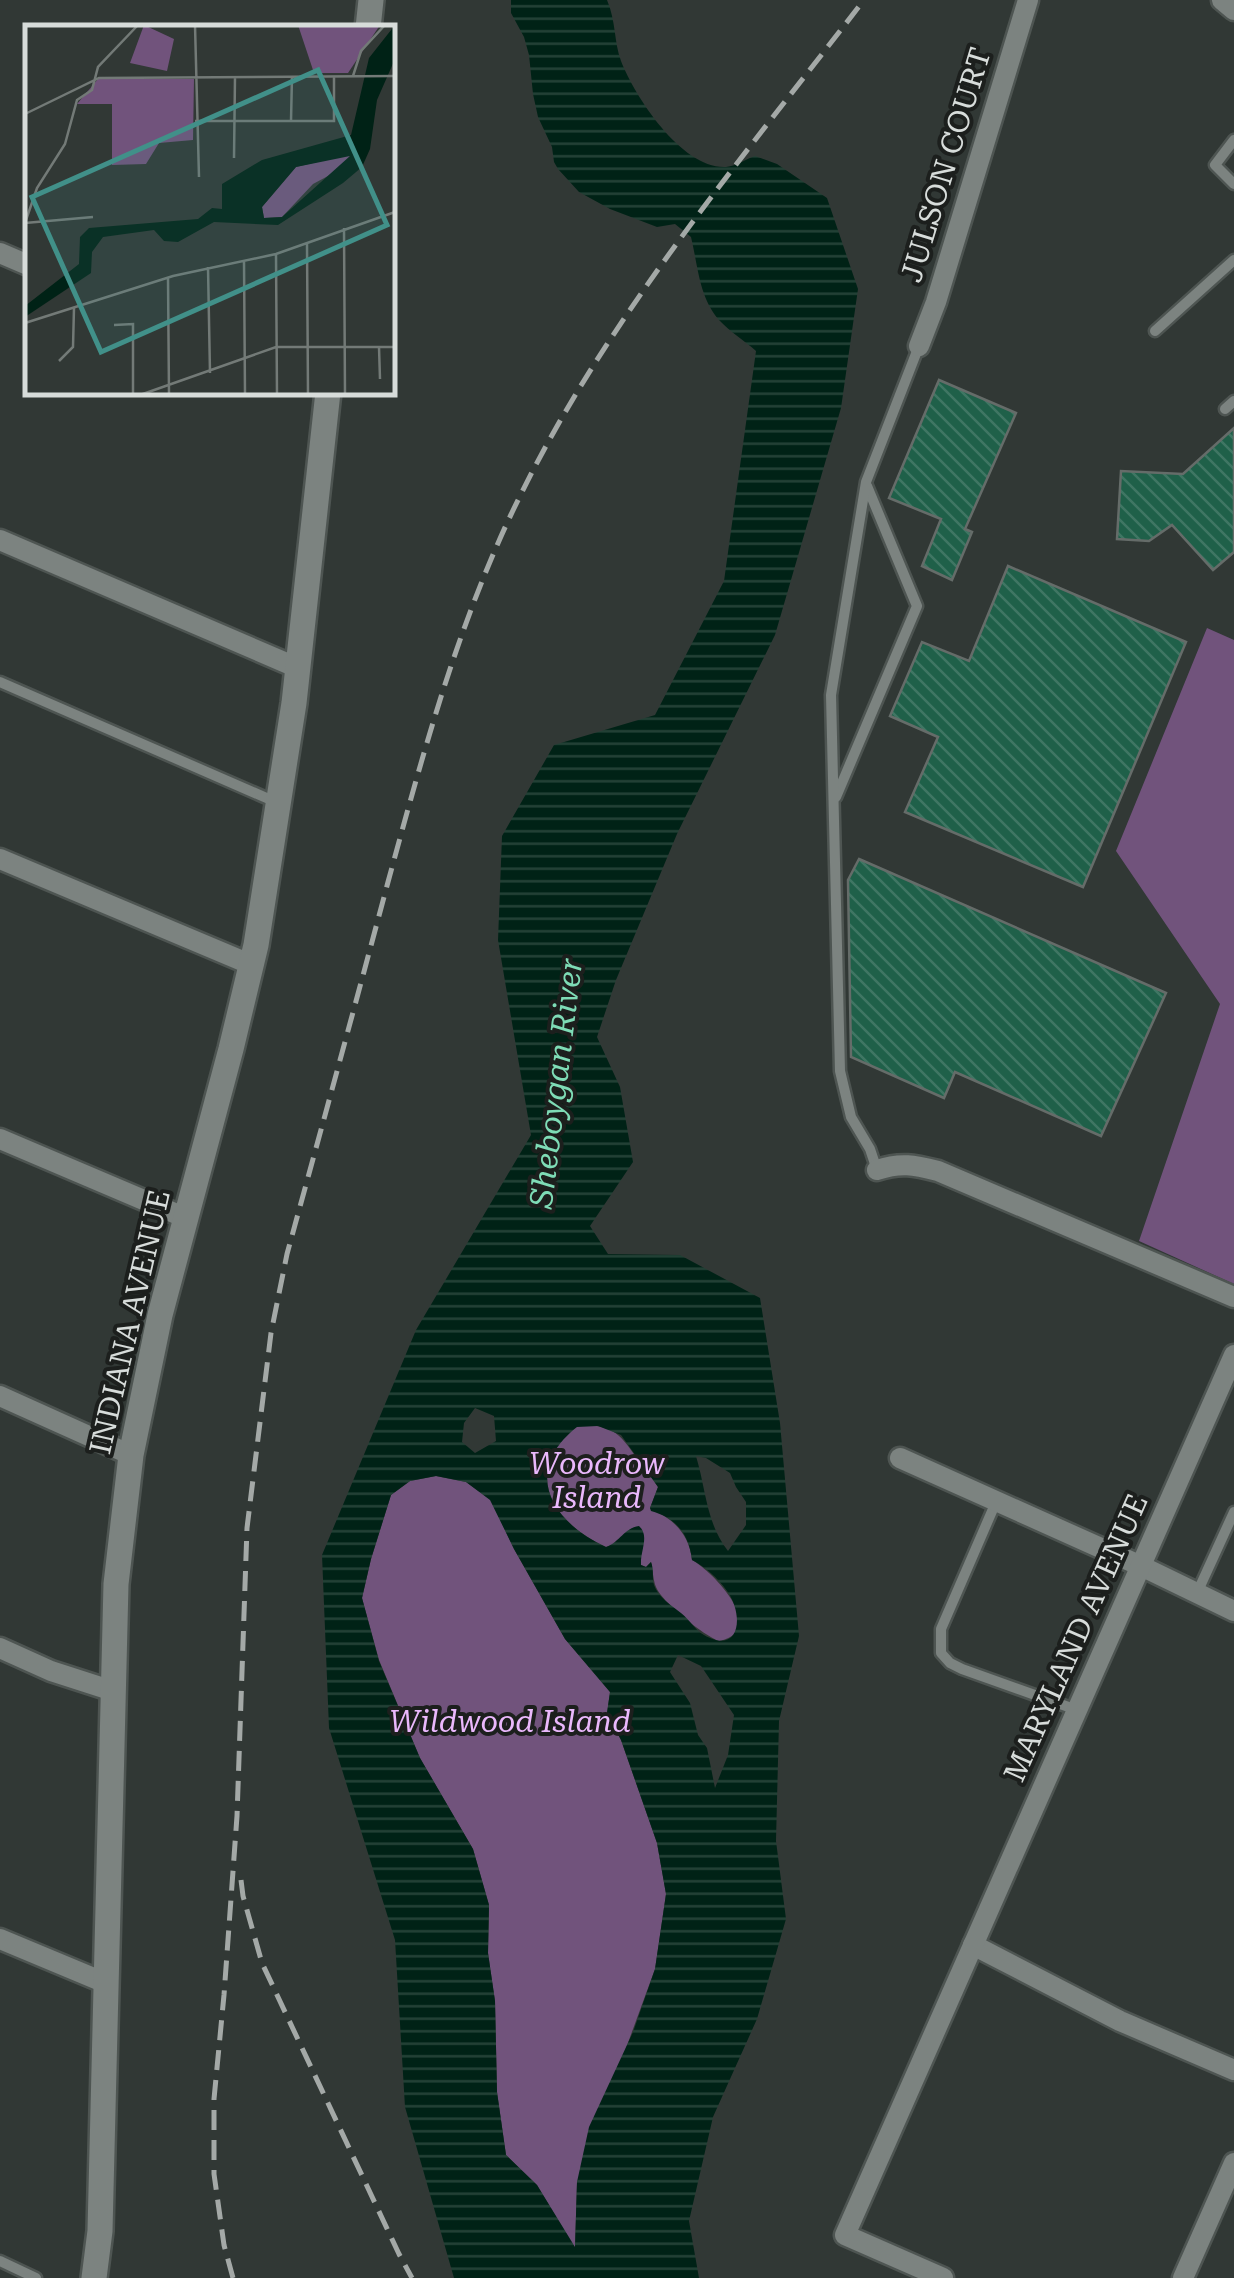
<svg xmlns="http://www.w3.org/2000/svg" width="1234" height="2278" viewBox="0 0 1234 2278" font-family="'Roboto Serif',serif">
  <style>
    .park { fill: #71537c }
    .water { fill: url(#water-rules); fill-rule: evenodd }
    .building { fill: url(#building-back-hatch); stroke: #656c69; stroke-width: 2.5 }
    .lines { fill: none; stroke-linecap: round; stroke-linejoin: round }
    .lane-casing { stroke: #4e5552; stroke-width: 15 }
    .street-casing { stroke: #4e5552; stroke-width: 25 }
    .secondary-casing { stroke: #4e5552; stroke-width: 30 }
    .lane { stroke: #7c8380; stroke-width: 10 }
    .street { stroke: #7c8380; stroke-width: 20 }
    .secondary { stroke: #7c8380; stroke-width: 25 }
    .rail { stroke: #a4a9a7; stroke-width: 5; stroke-dasharray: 20 10; stroke-linecap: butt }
    .labels { text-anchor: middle; stroke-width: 8; stroke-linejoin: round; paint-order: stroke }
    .street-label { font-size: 30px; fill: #d7dcda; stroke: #1c1f1d }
    .park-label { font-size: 30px; font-style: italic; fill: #eab8fc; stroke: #1c1f1d }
    .water-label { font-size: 32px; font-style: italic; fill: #7edcb6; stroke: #1c1f1d }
    .inset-road { fill: none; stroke: #737a77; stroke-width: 2.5 }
    .view { fill: #419089; fill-opacity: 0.15; stroke: #419089; stroke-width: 5 }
    .inset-edge { fill: none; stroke: #d7dcda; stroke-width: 5 }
  </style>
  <defs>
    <pattern id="water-rules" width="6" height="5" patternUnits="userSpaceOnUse" patternTransform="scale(2.5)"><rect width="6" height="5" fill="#002216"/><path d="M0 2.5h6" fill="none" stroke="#244237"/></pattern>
    <pattern id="building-back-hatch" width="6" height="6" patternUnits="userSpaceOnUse" patternTransform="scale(2.5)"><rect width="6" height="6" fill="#1f6049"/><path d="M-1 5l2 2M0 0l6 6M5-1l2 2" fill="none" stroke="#3f7663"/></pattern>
  </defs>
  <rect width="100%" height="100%" fill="#313835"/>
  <g class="park">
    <polygon points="1207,628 1234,640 1234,1284 1139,1241 1220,1004 1116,851"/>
    <path d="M577 1426C611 1423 620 1433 638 1460 644 1469 652 1477 658 1487L650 1508C673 1519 689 1533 692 1560 714 1572 769 1631 719 1641 704 1636 661 1601 656 1587 653 1580 653 1570 651 1562L646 1567 641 1565V1558L621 1538 616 1544 606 1547C551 1522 521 1471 577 1426Z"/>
    <polygon points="436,1476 466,1482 491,1500 514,1549 565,1639 610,1692 607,1713 621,1740 657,1843 666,1894 655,1969 577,2182 575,2249 537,2185 506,2155 497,2092 495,2001 488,1953 489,1905 473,1849 420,1758 379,1660 362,1598 371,1559 391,1495 410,1481"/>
  </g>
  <path class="water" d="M511 0H607C616 21 614 42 621 61 635 97 682 169 726 167 737 166 746 159 755 156L777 164 827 198 858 289 841 408 775 635 677 834 616 980 597 1037 620 1087 633 1162 590 1226 608 1254 680 1255 760 1298 780 1423 799 1636 779 1721 776 1841 786 1919 757 2019 713 2117 689 2221 699 2278H454L405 2107 395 1940 329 1728 322 1555 416 1330 531 1135 498 940 502 836 554 745 655 715 724 581 756 351C745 341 730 332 719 320 699 297 698 266 691 237L675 224 657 227 610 209 579 192 558 169 554 162 552 147 538 117 533 94 529 55 524 37 511 13ZM475 1408 494 1416 496 1441 475 1453 462 1442 464 1423ZM598 1426 621 1435 658 1487 650 1508 651 1511C676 1518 689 1534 692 1560 705 1567 718 1578 727 1591 744 1614 741 1656 704 1635 695 1630 690 1620 681 1613 672 1606 658 1597 654 1585 652 1578 654 1569 651 1562L646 1567 641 1565C640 1551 650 1536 639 1526 624 1528 620 1542 606 1547 551 1522 521 1471 577 1427ZM696 1456 706 1458 730 1473 736 1487 746 1502V1525L728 1551C706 1523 706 1489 696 1456ZM436 1476 466 1482 490 1500 514 1549 565 1639 610 1692 607 1713 621 1740 657 1843 666 1894 655 1969 633 2032 589 2127 577 2182 575 2247 537 2185 506 2155 497 2092 495 2001 488 1953 489 1905 473 1849 420 1758 379 1661 362 1598 371 1559 391 1495 410 1481ZM678 1655 701 1666 734 1715 728 1755 715 1788 707 1748 698 1735 690 1703 670 1672Z"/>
  <g class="building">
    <polygon points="939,380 1016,413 965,529 972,532 952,580 922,566 941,519 889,498"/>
    <polygon points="1234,428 1234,552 1213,570 1172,525 1149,541 1117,539 1121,471 1183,474"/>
    <polygon points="1008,566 1186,642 1083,887 905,812 938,737 890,716 922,642 969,661"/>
    <polygon points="859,859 1166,993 1101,1136 955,1072 944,1098 851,1057 848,880"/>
  </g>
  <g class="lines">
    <g class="lane-casing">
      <g id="lane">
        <polyline points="1234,140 1215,165 1234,184"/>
        <polyline points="1155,331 1234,260"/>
        <polyline points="1225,409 1234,401"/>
        <polyline points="0,682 278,803"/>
        <polyline points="836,797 917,606 867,486"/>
        <polyline points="877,1170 870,1149 851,1117 840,1071 831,695 866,482 919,346"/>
        <polyline points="996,1502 941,1629 941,1653 950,1663 962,1669 1077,1710"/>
        <polyline points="1197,1593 1234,1512"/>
        <polyline points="0,2261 36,2278"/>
      </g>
    </g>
    <g class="street-casing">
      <g id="street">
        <polyline points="1222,0 1234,10"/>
        <polyline points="0,253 28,265"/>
        <polyline points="919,346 936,302 1028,0"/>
        <polyline points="0,540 298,668"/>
        <polyline points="0,859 252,965"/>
        <polyline points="0,1139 186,1218"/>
        <path d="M877 1170C901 1162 914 1165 938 1171L1234 1297"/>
        <polyline points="0,1396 131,1455"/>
        <polyline points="900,1458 1141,1566 1234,1611"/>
        <polyline points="0,1648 51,1671 113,1691"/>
        <polyline points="0,1939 108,1984"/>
        <polyline points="973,1945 1120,2021 1234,2070"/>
        <polyline points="943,2278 845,2235 1234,1355"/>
        <polyline points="1183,2278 1234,2163"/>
      </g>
    </g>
    <g class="secondary-casing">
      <g id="secondary">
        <polyline points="368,28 371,0"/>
        <polyline points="94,2278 100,2231 116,1584 131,1455 160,1315 231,1049 256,945 294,703 328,392"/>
      </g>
    </g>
    <use href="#lane" class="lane"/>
    <use href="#street" class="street"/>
    <use href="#secondary" class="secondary"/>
    <g class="rail">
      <polyline points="241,1880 243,1896 262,1963 399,2254 412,2278"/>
      <path d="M233 2278 224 2245 214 2174V2099L224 1995 237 1816 247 1528 271 1333 287 1254C321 1130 355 1006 388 882 424 750 459 619 520 496 609 315 741 160 864 0"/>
    </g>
  </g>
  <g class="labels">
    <g class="street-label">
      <text transform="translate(946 165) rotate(-73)" y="10">JULSON COURT</text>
      <text transform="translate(130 1322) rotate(-77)" y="10">INDIANA AVENUE</text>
      <text transform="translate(1076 1638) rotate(-66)" y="10">MARYLAND AVENUE</text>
    </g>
    <g class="park-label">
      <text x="597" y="1474">Woodrow<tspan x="597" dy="34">Island</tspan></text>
      <text x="510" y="1732">Wildwood Island</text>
    </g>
    <g class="water-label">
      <text transform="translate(556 1083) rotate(-83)" y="11">Sheboygan River</text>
    </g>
  </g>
  <g transform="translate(25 25)">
    <rect width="370" height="370" fill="#313835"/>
    <path d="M273 0H355L323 48H289Z" fill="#71537c"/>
    <path d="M119 0 149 14 142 46 105 38ZM73 54H169L168 115 134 118 121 139 87 140V79H52ZM326 129 318 143 288 159 257 192 239 193 237 182 271 142Z" fill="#71537c"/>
    <path d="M370 0V34L352 75 345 124 337 142 318 158 253 200 189 197 153 217 139 216 129 205 78 212 67 227 66 248 0 292V281L54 239 55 212 64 203 173 194 187 183 197 184V159L237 135 326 110 344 33ZM325 131 257 192 239 193 237 182 271 142Z" fill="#002216" fill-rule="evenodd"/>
    <path class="inset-road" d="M170 0 174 152M328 51 336 26 360 0M0 89 74 53 370 51M170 96H309V51M266 96 267 51M209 133 210 52M0 198 12 163 40 119 52 75 67 65 73 42 113 0M0 198 68 192M319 203 320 370M282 218 283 370M251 229 252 370M219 236 220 370M183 242 185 348M143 252 144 370M0 298 148 251 251 229 370 187M89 300 108 299V370M354 322 355 354M34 336 48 322 49 283M115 370 251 322H370"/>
    <path class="view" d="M293 45 362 200 76 327 7 172Z"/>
    <rect width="370" height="370" class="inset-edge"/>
  </g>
</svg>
